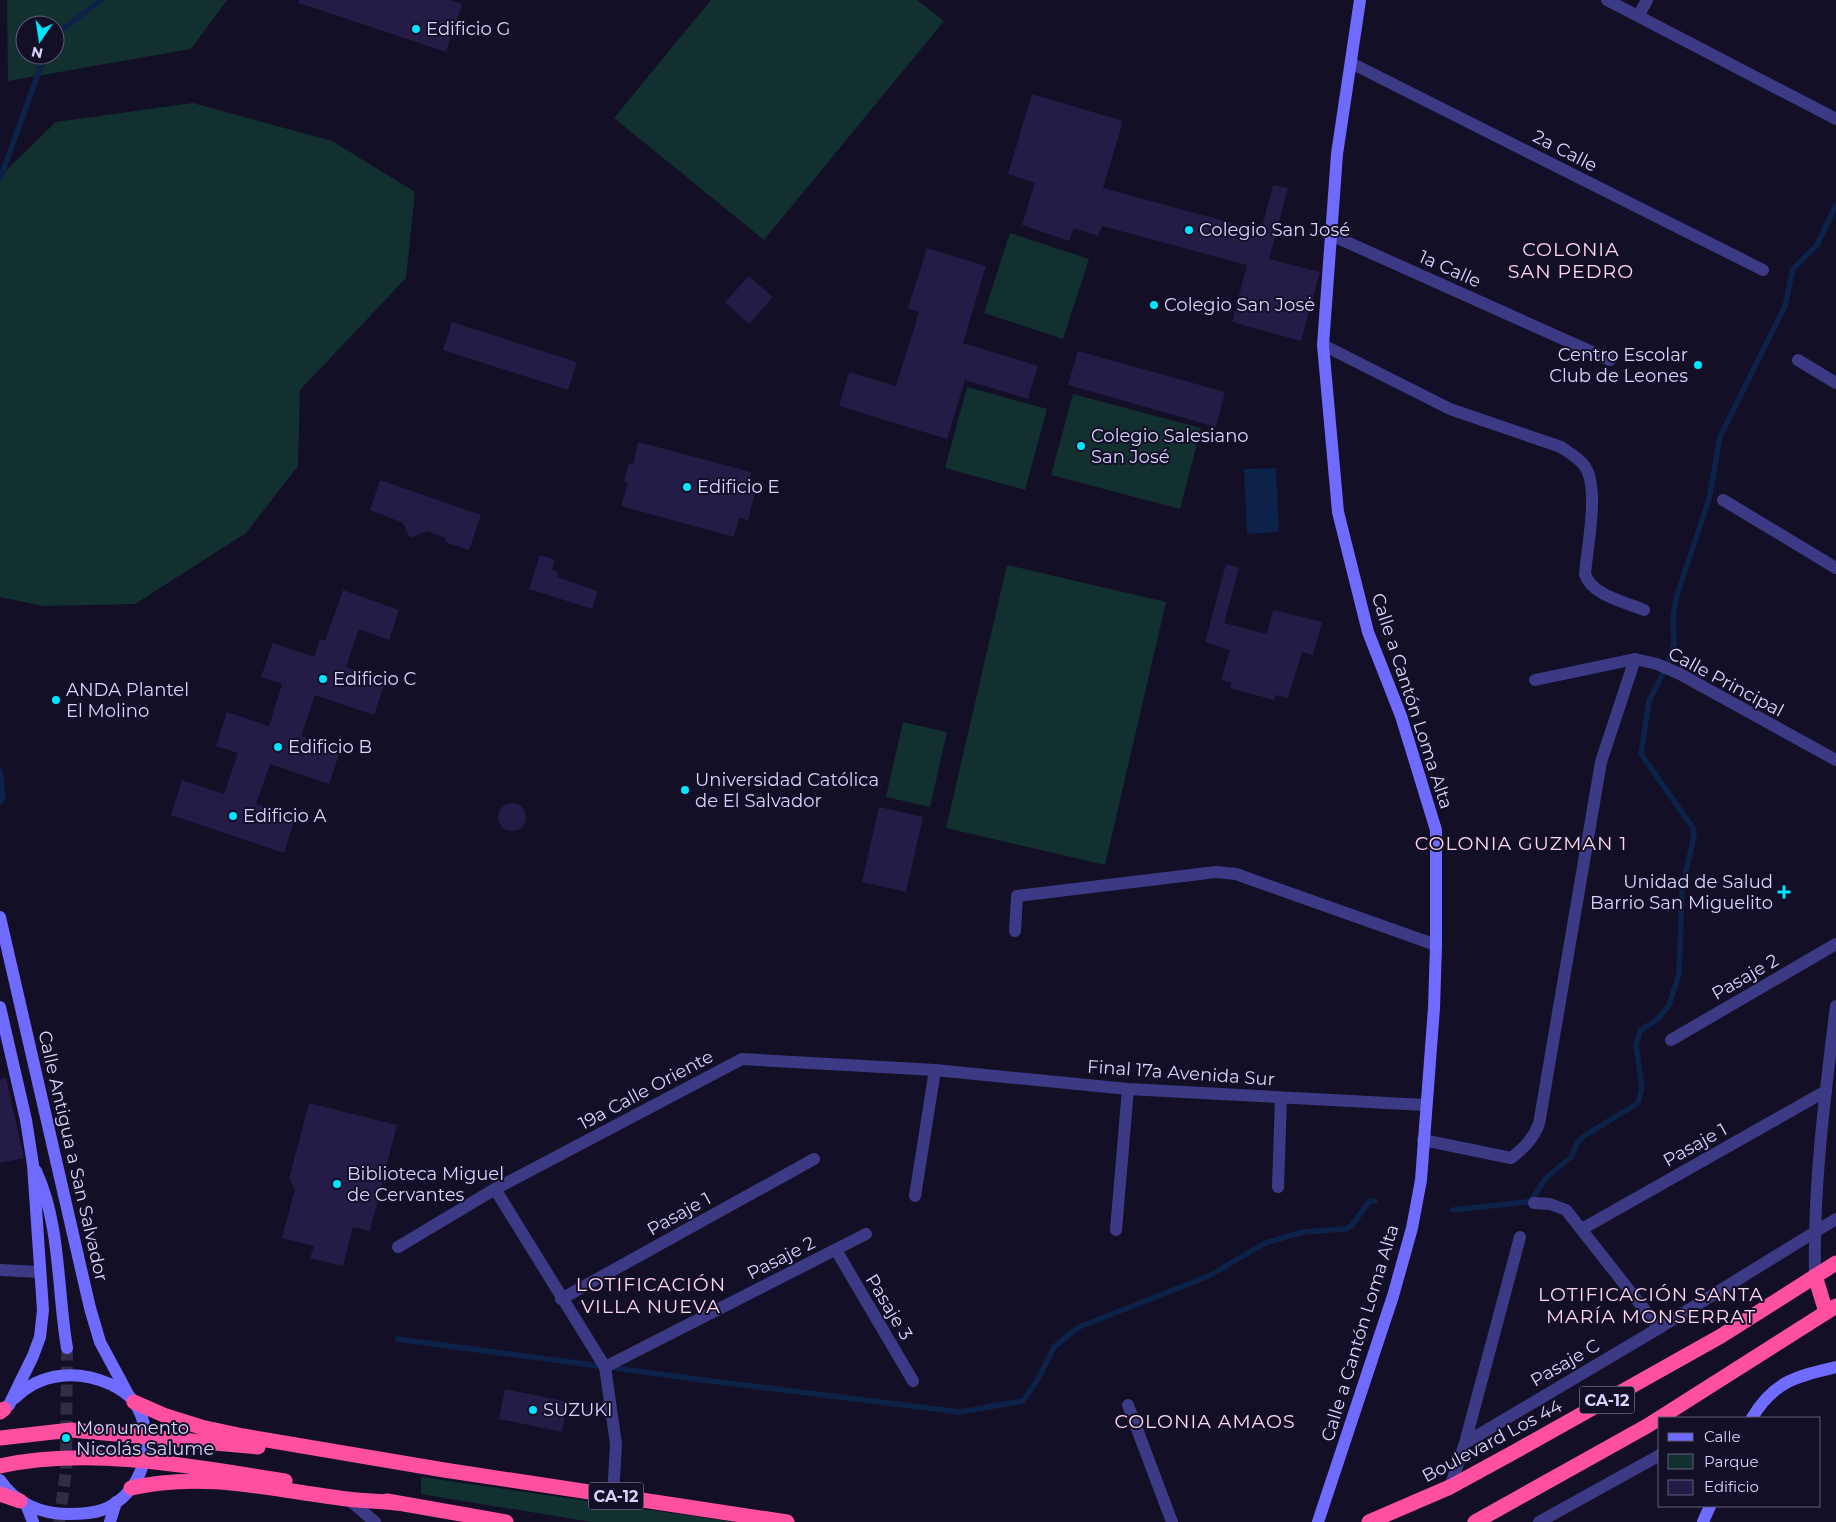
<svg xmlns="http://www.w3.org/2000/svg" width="1836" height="1522" viewBox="0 0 1836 1522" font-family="Montserrat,sans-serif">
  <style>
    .green { fill: #12302f; fill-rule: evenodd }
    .water { fill: #0c2248 }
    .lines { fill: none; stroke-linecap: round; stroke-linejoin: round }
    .stream { stroke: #0c2248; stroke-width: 5.5 }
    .building { fill: #241b47 }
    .secondary-tunnel { stroke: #312d47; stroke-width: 12; stroke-dasharray: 12 6; stroke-linecap: butt }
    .street { stroke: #3d3a85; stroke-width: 12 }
    .secondary { stroke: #6f6bff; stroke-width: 12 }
    .highway { stroke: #ff4fa3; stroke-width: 15 }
    .highway-bridge { stroke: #ff4fa3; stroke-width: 15 }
    .poi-dot { fill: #00e5ff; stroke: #130f26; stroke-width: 2 }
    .labels { text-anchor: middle; stroke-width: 4; stroke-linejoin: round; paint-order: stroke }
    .shield { fill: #130f26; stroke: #9e99be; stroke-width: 1 }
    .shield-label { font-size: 16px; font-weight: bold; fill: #d9d4ff }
    .poi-label { font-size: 18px; fill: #d9d4ff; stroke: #130f26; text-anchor: start }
    .street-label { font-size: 18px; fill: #d9d4ff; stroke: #130f26 }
    .neighbourhood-label { font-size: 19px; letter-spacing: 1px; fill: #ffd6f0; stroke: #130f26 }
  </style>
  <rect width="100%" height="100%" fill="#130f26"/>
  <g class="green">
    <path d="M7 0H227L191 49 8 81ZM25 25H55V55H25Z"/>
    <polygon points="711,0 917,0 944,21 764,240 614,118"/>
    <polygon points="193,103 332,141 415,192 406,278 300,390 298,466 246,533 135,604 43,606 0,597 0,176 56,122"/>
    <polygon points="1010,233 1089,259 1063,339 984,313"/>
    <polygon points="967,387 1047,409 1025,490 945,468"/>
    <polygon points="1073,394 1201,428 1180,509 1051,475"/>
    <polygon points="1007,565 1166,602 1105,865 946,828"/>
    <polygon points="903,722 947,732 930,807 886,797"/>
    <polygon points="421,1477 734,1522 591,1522 421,1494"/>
  </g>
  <polygon class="water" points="1276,468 1279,532 1247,534 1244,469"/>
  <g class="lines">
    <g class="stream">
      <polyline points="55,35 101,0"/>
      <polyline points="0,179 45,55"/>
      <polyline points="0,771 3,796 0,802"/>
      <polyline points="1453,1210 1527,1202 1533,1198 1545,1179 1571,1157 1578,1142 1584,1136 1638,1103 1642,1087 1636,1045 1640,1031 1659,1018 1669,1005 1679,974 1682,889 1694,836 1693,828 1641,754 1649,701 1666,667 1674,644 1673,616 1677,595 1709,499 1720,437 1785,306 1793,269 1817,245 1836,205"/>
      <polyline points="397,1339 711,1381 960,1412 1023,1401 1038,1379 1054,1347 1079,1327 1209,1276 1265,1243 1303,1232 1346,1229 1352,1225 1369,1202 1375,1201"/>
    </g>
  </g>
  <g class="building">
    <polygon points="299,0 450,0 462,4 446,52 299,3"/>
    <polygon points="1032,94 1123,121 1103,188 1261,231 1273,185 1288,188 1269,259 1320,272 1301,341 1232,322 1247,265 1102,226 1098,236 1074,228 1069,241 1022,225 1035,183 1008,174"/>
    <polygon points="927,248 986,266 963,343 1038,366 1028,399 965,380 947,439 839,406 849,372 896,386 919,312 908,308"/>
    <polygon points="749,276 773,297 749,324 725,302"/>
    <polygon points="452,322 577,362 568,390 443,350"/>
    <polygon points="1078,351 1225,392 1216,427 1068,385"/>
    <polygon points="638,442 751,472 747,490 755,492 748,520 739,518 734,537 621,506 628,483 624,482 629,463 633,465"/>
    <polygon points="380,480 481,515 469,550 445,542 446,538 427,531 410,538 403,523 370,510"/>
    <polygon points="540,555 555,560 552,570 558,572 557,577 598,591 592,609 529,589"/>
    <polygon points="1226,564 1239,568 1224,623 1267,634 1273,610 1322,622 1313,655 1302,652 1288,698 1276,695 1274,700 1230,688 1232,683 1221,680 1230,650 1205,642"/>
    <polygon points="343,590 399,610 389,640 359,629 346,667 386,680 374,715 315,695 301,736 341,749 329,784 270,764 256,804 295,818 284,853 171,815 182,780 224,794 238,753 216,746 227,712 269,726 282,684 261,677 273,643 314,657 320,639 325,641"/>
    <circle cx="512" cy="817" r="14"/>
    <polygon points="879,807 923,817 906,892 862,882"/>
    <polygon points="6,1078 24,1158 0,1163 0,1079"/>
    <polygon points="309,1103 397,1125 370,1231 353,1227 343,1266 310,1258 314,1246 282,1238 295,1189 289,1179"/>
    <polygon points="505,1389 568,1402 562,1432 499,1419"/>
  </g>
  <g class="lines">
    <polyline class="secondary-tunnel" points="59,1522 66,1471 67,1348"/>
    <g class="street">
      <polyline points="1607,0 1836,119"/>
      <polyline points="1639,15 1647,0"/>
      <polyline points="1351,63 1763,270"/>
      <polyline points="1331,235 1610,360"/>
      <path d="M1323 345 1450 409 1561 447C1568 452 1577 457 1583 464 1601 484 1587 547 1585 574 1591 595 1625 602 1644 610"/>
      <polyline points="1798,360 1836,383"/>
      <polyline points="1723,500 1836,568"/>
      <polyline points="1535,680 1635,659 1657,664 1680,674 1836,760"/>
      <polyline points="1015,931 1017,896 1216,872 1236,874 1436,945"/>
      <polyline points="1671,1040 1836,944"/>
      <path d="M1423 1140 1511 1158C1524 1148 1533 1139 1539 1124L1601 762 1635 659"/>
      <polyline points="1278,1187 1281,1098"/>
      <polyline points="495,1189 605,1367 616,1444 613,1496"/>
      <polyline points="915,1196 935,1070"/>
      <polyline points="1534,1203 1550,1204 1566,1210 1659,1328"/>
      <polyline points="1582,1229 1826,1091"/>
      <polyline points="1116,1230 1128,1089"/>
      <polyline points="398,1247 495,1189 742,1059 935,1070 1128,1089 1425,1105"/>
      <polyline points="836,1250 913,1381"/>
      <polyline points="0,1270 40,1272"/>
      <path d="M1815 1276C1813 1186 1825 1095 1836 1006"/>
      <polyline points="561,1299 814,1159"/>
      <polyline points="605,1367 866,1234"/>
      <polyline points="1128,1405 1172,1522"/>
      <polyline points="1465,1443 1659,1328 1836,1219"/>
      <polyline points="1450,1487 1465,1443 1520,1237"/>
      <polyline points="348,1499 375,1522"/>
      <polyline points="1539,1522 1660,1455"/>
    </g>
    <g class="secondary">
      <polyline points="0,917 90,1308 100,1342 129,1396"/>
      <polyline points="0,1007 26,1120 33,1165 43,1310 40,1337 33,1356 9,1405"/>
      <path d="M36 1171C61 1225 57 1290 67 1348"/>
      <path d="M1752 1418C1773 1382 1796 1376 1836 1367"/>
      <path d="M0 1480C15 1503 41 1514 68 1514 79 1514 91 1514 102 1510 144 1495 159 1438 134 1402 129 1394 118 1388 110 1384 77 1370 41 1372 15 1398"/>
      <polyline points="26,1504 33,1522"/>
      <polyline points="110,1522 116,1502"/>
      <polyline points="1318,1522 1393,1296 1412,1228 1421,1180 1434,1008 1436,945 1436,830 1401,716 1368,632 1338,512 1323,345 1337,154 1360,0"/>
      <polyline points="1703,1522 1710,1506"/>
    </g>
    <g class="highway">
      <polyline points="1815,1276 1826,1312"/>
      <polyline points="134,1402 166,1416 201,1427 243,1436 444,1470 787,1522"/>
      <polyline points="0,1412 4,1409"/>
      <path d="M131 1488C204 1471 274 1490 347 1499 363 1501 380 1501 396 1503"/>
      <polyline points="0,1494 20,1501"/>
      <polyline points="387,1501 506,1522"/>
      <polyline points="1369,1522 1450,1487 1516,1451 1721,1336 1836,1263"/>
      <polyline points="1475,1522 1647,1426 1836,1306"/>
    </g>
    <g class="highway-bridge">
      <polyline points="0,1438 71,1430 258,1447"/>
      <path d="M0 1466C90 1446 196 1467 285 1481"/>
    </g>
  </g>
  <g class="poi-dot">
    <circle cx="416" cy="29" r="5"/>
    <circle cx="1189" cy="230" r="5"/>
    <circle cx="1154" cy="305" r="5"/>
    <circle cx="1698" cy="365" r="5"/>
    <circle cx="1081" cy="446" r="5"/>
    <circle cx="687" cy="487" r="5"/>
    <circle cx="323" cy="679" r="5"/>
    <circle cx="56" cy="700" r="5"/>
    <circle cx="278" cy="747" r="5"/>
    <circle cx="685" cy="790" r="5"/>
    <circle cx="233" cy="816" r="5"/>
    <path d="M1781.5 884.5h5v5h5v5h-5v5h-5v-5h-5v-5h5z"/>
    <circle cx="337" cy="1184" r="5"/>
    <circle cx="533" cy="1410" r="5"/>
    <circle cx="66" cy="1438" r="5"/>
  </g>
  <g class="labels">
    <g class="shield">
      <rect x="1579.5" y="1386.5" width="55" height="27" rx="4"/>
      <rect x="588.5" y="1482.5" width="55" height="27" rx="4"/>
    </g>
    <g class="shield-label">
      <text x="1607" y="1406">CA-12</text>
      <text x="616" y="1502">CA-12</text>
    </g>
    <g class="poi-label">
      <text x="426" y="35">Edificio G</text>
      <text x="1199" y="236">Colegio San José</text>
      <text x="1164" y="311">Colegio San Josė</text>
      <text x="1688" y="361" text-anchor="end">Centro Escolar<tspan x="1688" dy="21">Club de Leones</tspan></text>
      <text x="1091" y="442">Colegio Salesiano<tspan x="1091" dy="21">San José</tspan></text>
      <text x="697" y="493">Edificio E</text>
      <text x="333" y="685">Edificio C</text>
      <text x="66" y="696">ANDA Plantel<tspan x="66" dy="21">El Molino</tspan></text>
      <text x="288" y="753">Edificio B</text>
      <text x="695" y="786">Universidad Católica<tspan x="695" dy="21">de El Salvador</tspan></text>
      <text x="243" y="822">Edificio A</text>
      <text x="1773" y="888" text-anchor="end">Unidad de Salud<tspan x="1773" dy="21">Barrio San Miguelito</tspan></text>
      <text x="347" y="1180">Biblioteca Miguel<tspan x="347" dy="21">de Cervantes</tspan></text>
      <text x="543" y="1416">SUZUKI</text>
      <text x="76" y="1434">Monumento<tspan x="76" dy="21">Nicolás Salume</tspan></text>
    </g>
    <g class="street-label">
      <text transform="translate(1565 151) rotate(27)" y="6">2a Calle</text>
      <text transform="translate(1450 269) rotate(24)" y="6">1a Calle</text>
      <text transform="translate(1726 682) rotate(28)" y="6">Calle Principal</text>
      <text transform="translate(1412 701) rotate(72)" y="6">Calle a Cantón Loma Alta</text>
      <text transform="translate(1745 977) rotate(-30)" y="6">Pasaje 2</text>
      <text transform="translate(1181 1073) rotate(4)" y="6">Final 17a Avenida Sur</text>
      <text transform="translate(646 1090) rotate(-28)" y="6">19a Calle Oriente</text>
      <text transform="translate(1695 1145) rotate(-29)" y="6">Pasaje 1</text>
      <text transform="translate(73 1156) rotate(77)" y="6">Calle Antigua a San Salvador</text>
      <text transform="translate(679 1214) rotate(-29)" y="6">Pasaje 1</text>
      <text transform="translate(781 1258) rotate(-27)" y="6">Pasaje 2</text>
      <text transform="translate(889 1307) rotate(59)" y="6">Pasaje 3</text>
      <text transform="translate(1360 1333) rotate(-73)" y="6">Calle a Cantón Loma Alta</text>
      <text transform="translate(1565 1363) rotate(-30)" y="6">Pasaje C</text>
      <text transform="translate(1492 1441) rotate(-28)" y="6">Boulevard Los 44</text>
    </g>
    <g class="neighbourhood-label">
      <text x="1571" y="256">COLONIA<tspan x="1571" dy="22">SAN PEDRO</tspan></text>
      <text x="1521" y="850">COLONIA GUZMAN 1</text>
      <text x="651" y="1291">LOTIFICACIÓN<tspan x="651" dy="22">VILLA NUEVA</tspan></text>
      <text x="1651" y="1301">LOTIFICACIÓN SANTA<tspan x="1651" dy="22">MARÍA MONSERRAT</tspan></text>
      <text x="1205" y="1428">COLONIA AMAOS</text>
    </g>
  </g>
  <rect x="1658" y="1417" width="162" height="90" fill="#130f26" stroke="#625e7d"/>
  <rect x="1668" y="1433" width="25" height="8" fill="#6f6bff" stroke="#625e7d"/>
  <text x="1704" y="1442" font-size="15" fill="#d9d4ff">Calle</text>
  <rect x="1668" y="1454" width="25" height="15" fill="#12302f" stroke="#625e7d"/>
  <text x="1704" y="1467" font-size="15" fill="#d9d4ff">Parque</text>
  <rect x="1668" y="1480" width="25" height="15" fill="#241b47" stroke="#625e7d"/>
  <text x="1704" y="1492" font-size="15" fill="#d9d4ff">Edificio</text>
  <g transform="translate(40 40) rotate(193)"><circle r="24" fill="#130f26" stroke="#625e7d"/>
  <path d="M0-4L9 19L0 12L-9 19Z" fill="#00e5ff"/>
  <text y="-8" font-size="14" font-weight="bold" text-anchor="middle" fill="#d9d4ff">N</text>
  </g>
</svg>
